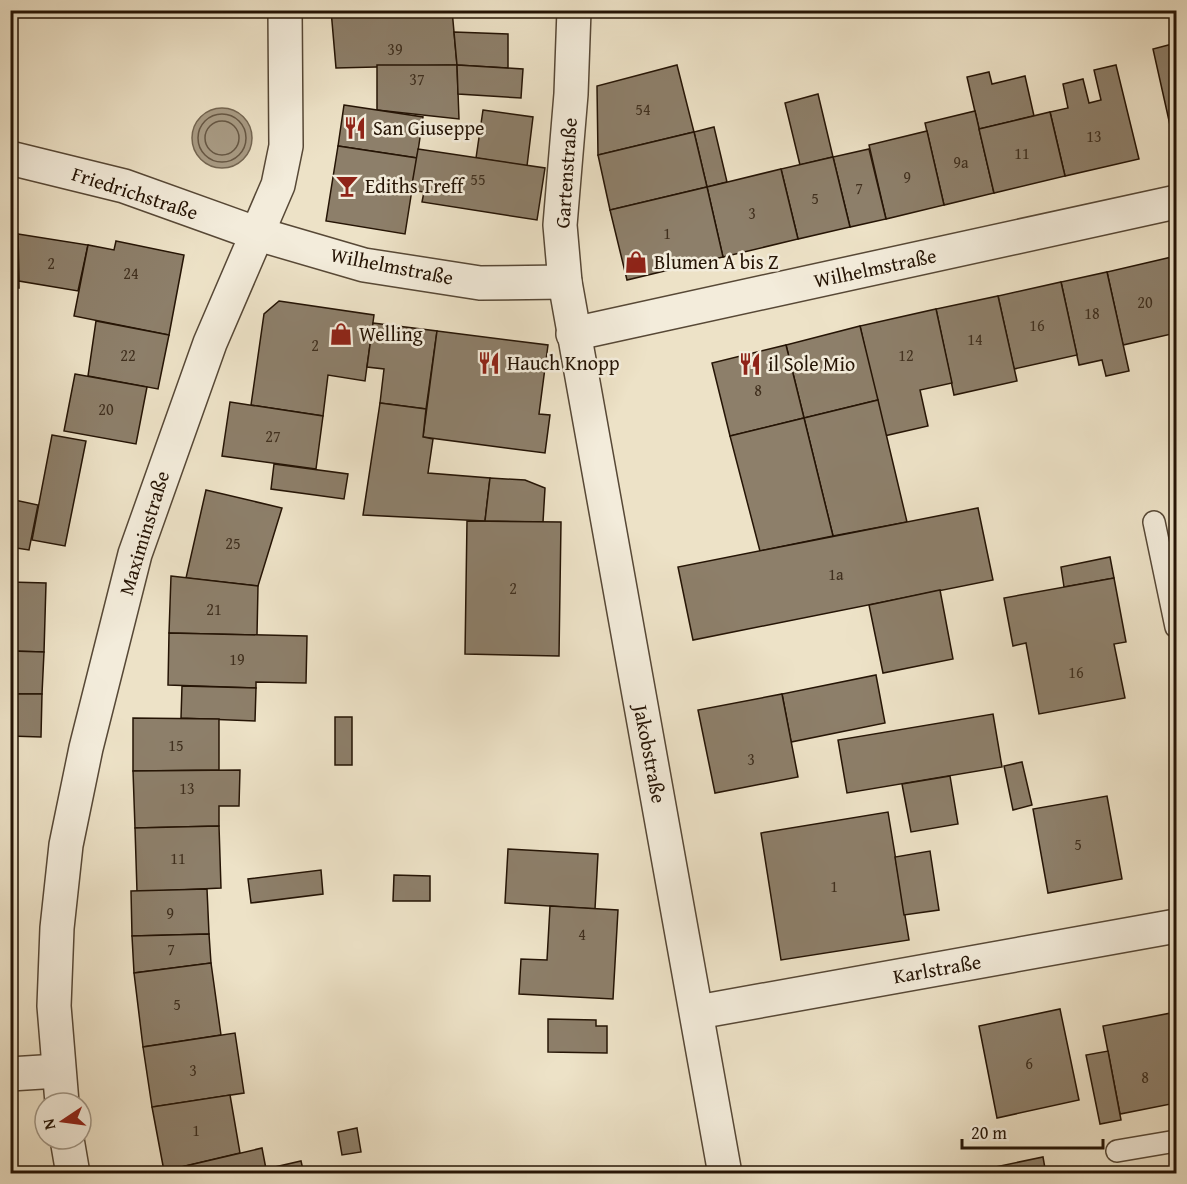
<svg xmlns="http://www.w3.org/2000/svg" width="1187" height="1184" viewBox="0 0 1187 1184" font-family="'Gentium Book Plus',serif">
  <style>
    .water { fill: #a99c85; stroke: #746652; stroke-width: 1.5 }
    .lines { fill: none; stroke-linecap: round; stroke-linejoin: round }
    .shore { stroke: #675845; stroke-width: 1.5 }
    .building { fill: #8d7f6a; stroke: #251405; stroke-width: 1.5 }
    .service-casing { stroke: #574836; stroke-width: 24 }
    .minor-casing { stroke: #574836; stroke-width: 36 }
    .service { stroke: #f3ecdb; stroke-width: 21 }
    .minor { stroke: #f3ecdb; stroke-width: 33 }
    .labels { text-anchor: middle; stroke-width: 5; stroke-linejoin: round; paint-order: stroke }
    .number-label { font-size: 16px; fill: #3f2f1e }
    .poi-label { font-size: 20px; fill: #251405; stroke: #f3ecdb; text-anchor: start }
    .street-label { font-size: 20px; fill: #251405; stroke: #f3ecdb }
  </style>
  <rect width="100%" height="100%" fill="#ede2c7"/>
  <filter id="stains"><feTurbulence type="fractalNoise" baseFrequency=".00333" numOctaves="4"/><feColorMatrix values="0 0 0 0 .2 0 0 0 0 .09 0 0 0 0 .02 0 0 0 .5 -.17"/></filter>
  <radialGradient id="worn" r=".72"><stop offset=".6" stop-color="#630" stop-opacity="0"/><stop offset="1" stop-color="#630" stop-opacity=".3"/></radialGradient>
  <circle class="water" cx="222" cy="138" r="30"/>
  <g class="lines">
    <g class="shore">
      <circle cx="222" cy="138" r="24"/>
      <circle cx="222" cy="138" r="17"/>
    </g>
  </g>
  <g class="building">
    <polygon points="331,10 452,10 457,65 336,68"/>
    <polygon points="454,32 508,34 508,68 457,65"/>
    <polygon points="1176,43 1176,152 1153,49"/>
    <polygon points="377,65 457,65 459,119 377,110"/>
    <polygon points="457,65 523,69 521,98 458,94"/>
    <polygon points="677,65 694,132 598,155 597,86"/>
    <polygon points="1116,65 1139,159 1065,176 1050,112 1068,108 1063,84 1083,79 1089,103 1101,100 1094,70"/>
    <polygon points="989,72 992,84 1025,76 1034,116 979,129 967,77"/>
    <polygon points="818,94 833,157 800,165 785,103"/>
    <polygon points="344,105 423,117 417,158 338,146"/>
    <polygon points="483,110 533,117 527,166 476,158"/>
    <polygon points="975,111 994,193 944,205 925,123"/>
    <polygon points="1050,112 1065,176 994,193 979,129"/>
    <polygon points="714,127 727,182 707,187 694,132"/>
    <polygon points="927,131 944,205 886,219 869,145"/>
    <polygon points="694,132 707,187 610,210 598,155"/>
    <polygon points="338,146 417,158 405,234 326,221"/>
    <polygon points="418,149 545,168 537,220 422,202 424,192 411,190"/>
    <polygon points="869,149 886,219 850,227 833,157"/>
    <polygon points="833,157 850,227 798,239 781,169"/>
    <polygon points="781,169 798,239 723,257 707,187"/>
    <polygon points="707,187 723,257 627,280 610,210"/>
    <polygon points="10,234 18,234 19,288 10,288"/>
    <polygon points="18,234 88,245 78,291 19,281"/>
    <polygon points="116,241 184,255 169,335 74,316 88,245 114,250"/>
    <polygon points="1176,256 1176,333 1123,345 1107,272"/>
    <polygon points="1107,272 1129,371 1106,376 1102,360 1079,365 1061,282"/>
    <polygon points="1061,282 1077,355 1014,369 998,296"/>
    <polygon points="998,296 1017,381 954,395 936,309"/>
    <polygon points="279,301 374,315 365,381 328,375 323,416 251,405 264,314"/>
    <polygon points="936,309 952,383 920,390 928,426 884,436 860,326"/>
    <polygon points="96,321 169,335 158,389 88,376"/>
    <polygon points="373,323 437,331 426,409 380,403 384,369 367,367"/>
    <polygon points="860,326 878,400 804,418 786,345"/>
    <polygon points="437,331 548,345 539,414 550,415 545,453 423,437"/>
    <polygon points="786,345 804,418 730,436 712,363"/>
    <polygon points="75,374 147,387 136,444 64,431"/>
    <polygon points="878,400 907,522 833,536 804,418"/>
    <polygon points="230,402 323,416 316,469 222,456"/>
    <polygon points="380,403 426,409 423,437 433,439 428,473 490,478 485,521 363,515"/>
    <polygon points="804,418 833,536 760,551 730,436"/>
    <polygon points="52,435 86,441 65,546 32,540"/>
    <polygon points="274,464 348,474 344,499 271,489"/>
    <polygon points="490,478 525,480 545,488 543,522 485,521"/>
    <polygon points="206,490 282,508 258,586 186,578"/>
    <polygon points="10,499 38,505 29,550 10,547"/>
    <polygon points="978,508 993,580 693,640 678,567"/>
    <polygon points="467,521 561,522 559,656 465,654"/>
    <polygon points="1110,557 1114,578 1064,587 1061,567"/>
    <polygon points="171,576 258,586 257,635 169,633"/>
    <polygon points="1114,578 1126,642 1114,644 1125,698 1039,714 1026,643 1013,646 1004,598"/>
    <polygon points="10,582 46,583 44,652 10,651"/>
    <polygon points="940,590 953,659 883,673 869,605"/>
    <polygon points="169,633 307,636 306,683 256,682 256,688 168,685"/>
    <polygon points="10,651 44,652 42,694 10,694"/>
    <polygon points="876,675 885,723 791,742 782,694"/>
    <polygon points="182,686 256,688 255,721 181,718"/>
    <polygon points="10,694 42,694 41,737 10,736"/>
    <polygon points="782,694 798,777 715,793 698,710"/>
    <polygon points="993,714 1002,767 847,793 838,740"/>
    <rect x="335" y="717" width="17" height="48"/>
    <polygon points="133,718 219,719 219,770 133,771"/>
    <polygon points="1022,762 1032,805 1013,810 1004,766"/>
    <polygon points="240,770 239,806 219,806 219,826 135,828 133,771"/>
    <polygon points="950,776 958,824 911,832 902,784"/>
    <polygon points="1107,796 1122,879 1048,893 1033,809"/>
    <polygon points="888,812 909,940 781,960 761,833"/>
    <polygon points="219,826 221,888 137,892 135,828"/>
    <polygon points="508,849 598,854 595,909 505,903"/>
    <polygon points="930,851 939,910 904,915 895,857"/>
    <polygon points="321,870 323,894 251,903 248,879"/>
    <polygon points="394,875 430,876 430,901 393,901"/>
    <polygon points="207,889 209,934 132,936 131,891"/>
    <polygon points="550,906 618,910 613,999 519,994 521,959 547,960"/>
    <polygon points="209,934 211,963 134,973 132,936"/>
    <polygon points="211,963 221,1035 143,1047 134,973"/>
    <polygon points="1060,1009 1079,1100 997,1118 979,1026"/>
    <polygon points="1171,1013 1176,1045 1176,1103 1120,1114 1103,1026"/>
    <polygon points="548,1019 596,1020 596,1026 607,1026 607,1053 548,1052"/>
    <polygon points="235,1033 244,1093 152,1107 143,1047"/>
    <polygon points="1108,1051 1121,1120 1100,1124 1086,1055"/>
    <polygon points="230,1095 240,1153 164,1171 152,1107"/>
    <polygon points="357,1128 361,1152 342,1155 338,1132"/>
    <polygon points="262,1148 266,1169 301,1161 304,1174 164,1174 164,1171"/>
    <polygon points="1043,1157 1046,1174 996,1174 995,1167"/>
  </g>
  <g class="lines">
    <g class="service-casing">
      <g id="service">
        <polyline points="1154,522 1176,627"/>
        <polyline points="1117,1151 1176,1141"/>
      </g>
    </g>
    <g class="minor-casing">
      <g id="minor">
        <polyline points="574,10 571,94 560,225 565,282 725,1174"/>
        <polyline points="10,158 124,186 258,234 364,265 480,283 565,282"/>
        <polyline points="573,334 1176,202"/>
        <polyline points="698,1012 1176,926"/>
        <polyline points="10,1074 58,1071"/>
        <polyline points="62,1103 54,1006 57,928 66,845 86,748 135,554 210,343 278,185 286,146 285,10"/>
        <polyline points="67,1139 73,1174"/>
      </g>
    </g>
    <use href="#service" class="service"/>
    <use href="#minor" class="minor"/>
  </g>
  <defs>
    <g id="restaurant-bare" transform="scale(1.8)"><path d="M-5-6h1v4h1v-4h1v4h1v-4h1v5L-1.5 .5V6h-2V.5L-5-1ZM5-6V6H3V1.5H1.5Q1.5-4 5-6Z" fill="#8f2418" stroke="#f3ecdb" stroke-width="2.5" paint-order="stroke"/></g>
    <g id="bar-bare" transform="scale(1.8)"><path d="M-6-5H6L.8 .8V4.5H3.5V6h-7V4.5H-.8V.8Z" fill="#8f2418" stroke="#f3ecdb" stroke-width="2.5" paint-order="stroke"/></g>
    <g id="shop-bare" transform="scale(1.8)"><path d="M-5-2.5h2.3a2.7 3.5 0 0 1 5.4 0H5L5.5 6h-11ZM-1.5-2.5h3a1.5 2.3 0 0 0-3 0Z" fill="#8f2418" stroke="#f3ecdb" stroke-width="2.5" paint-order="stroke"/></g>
  </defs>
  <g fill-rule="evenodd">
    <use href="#restaurant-bare" x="355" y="128"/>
    <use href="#bar-bare" x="347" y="186"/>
    <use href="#shop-bare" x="636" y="262"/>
    <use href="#shop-bare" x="341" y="334"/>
    <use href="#restaurant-bare" x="489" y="363"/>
    <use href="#restaurant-bare" x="750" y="364"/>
  </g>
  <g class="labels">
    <g class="number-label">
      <text x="395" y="55">39</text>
      <text x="417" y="85">37</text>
      <text x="643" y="115">54</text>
      <text x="1094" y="142">13</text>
      <text x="1022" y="159">11</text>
      <text x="961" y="168">9a</text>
      <text x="907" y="183">9</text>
      <text x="478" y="185">55</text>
      <text x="859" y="194">7</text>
      <text x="815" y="204">5</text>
      <text x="752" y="219">3</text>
      <text x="667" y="239">1</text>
      <text x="51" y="269">2</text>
      <text x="131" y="279">24</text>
      <text x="1145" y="308">20</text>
      <text x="1092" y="319">18</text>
      <text x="1037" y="331">16</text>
      <text x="975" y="345">14</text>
      <text x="315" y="351">2</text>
      <text x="128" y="361">22</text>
      <text x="906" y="361">12</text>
      <text x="758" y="396">8</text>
      <text x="106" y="415">20</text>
      <text x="273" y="442">27</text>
      <text x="233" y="549">25</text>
      <text x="836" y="580">1a</text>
      <text x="513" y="594">2</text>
      <text x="214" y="615">21</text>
      <text x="237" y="665">19</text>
      <text x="1076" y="678">16</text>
      <text x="176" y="751">15</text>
      <text x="751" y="765">3</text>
      <text x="187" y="794">13</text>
      <text x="1078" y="850">5</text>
      <text x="178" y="864">11</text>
      <text x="834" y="892">1</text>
      <text x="170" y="919">9</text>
      <text x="582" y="940">4</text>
      <text x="171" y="955">7</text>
      <text x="177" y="1010">5</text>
      <text x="1029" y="1069">6</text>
      <text x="193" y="1076">3</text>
      <text x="1145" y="1083">8</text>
      <text x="196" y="1136">1</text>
    </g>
    <g class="poi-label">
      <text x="373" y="135">San Giuseppe</text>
      <text x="365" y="193">Ediths Treff</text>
      <text x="654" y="269">Blumen A bis Z</text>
      <text x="359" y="341">Welling</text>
      <text x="507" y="370">Hauch Knopp</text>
      <text x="768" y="371">il Sole Mio</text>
    </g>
    <g class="street-label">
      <text transform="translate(566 173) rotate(-86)" y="7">Gartenstraße</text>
      <text transform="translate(135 193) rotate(18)" y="7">Friedrichstraße</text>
      <text transform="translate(392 266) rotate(11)" y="7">Wilhelmstraße</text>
      <text transform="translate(875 268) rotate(-12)" y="7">Wilhelmstraße</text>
      <text transform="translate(144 533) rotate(-73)" y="7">Maximinstraße</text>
      <text transform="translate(650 754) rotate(79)" y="7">Jakobstraße</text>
      <text transform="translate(937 969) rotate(-10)" y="7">Karlstraße</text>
    </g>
  </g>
  <rect width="1187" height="1184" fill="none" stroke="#ede2c7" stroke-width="36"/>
  <rect x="12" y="12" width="1163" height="1160" fill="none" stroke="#251405" stroke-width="3"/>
  <rect x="18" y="18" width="1151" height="1148" fill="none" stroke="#251405" stroke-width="1.5"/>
  <g transform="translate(63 1121) rotate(257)"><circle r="28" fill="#f3ecdb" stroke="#a19685" stroke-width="1.5"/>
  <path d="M0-4.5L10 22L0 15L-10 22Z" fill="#8f2418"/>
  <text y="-9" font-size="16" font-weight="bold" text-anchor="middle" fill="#251405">N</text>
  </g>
  <path d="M962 1139v9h141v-9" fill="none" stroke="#251405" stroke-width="3"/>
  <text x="971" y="1139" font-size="18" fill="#251405" stroke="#f3ecdb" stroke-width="4.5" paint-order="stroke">20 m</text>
  <rect width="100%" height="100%" filter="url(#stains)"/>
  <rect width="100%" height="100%" fill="url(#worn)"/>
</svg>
